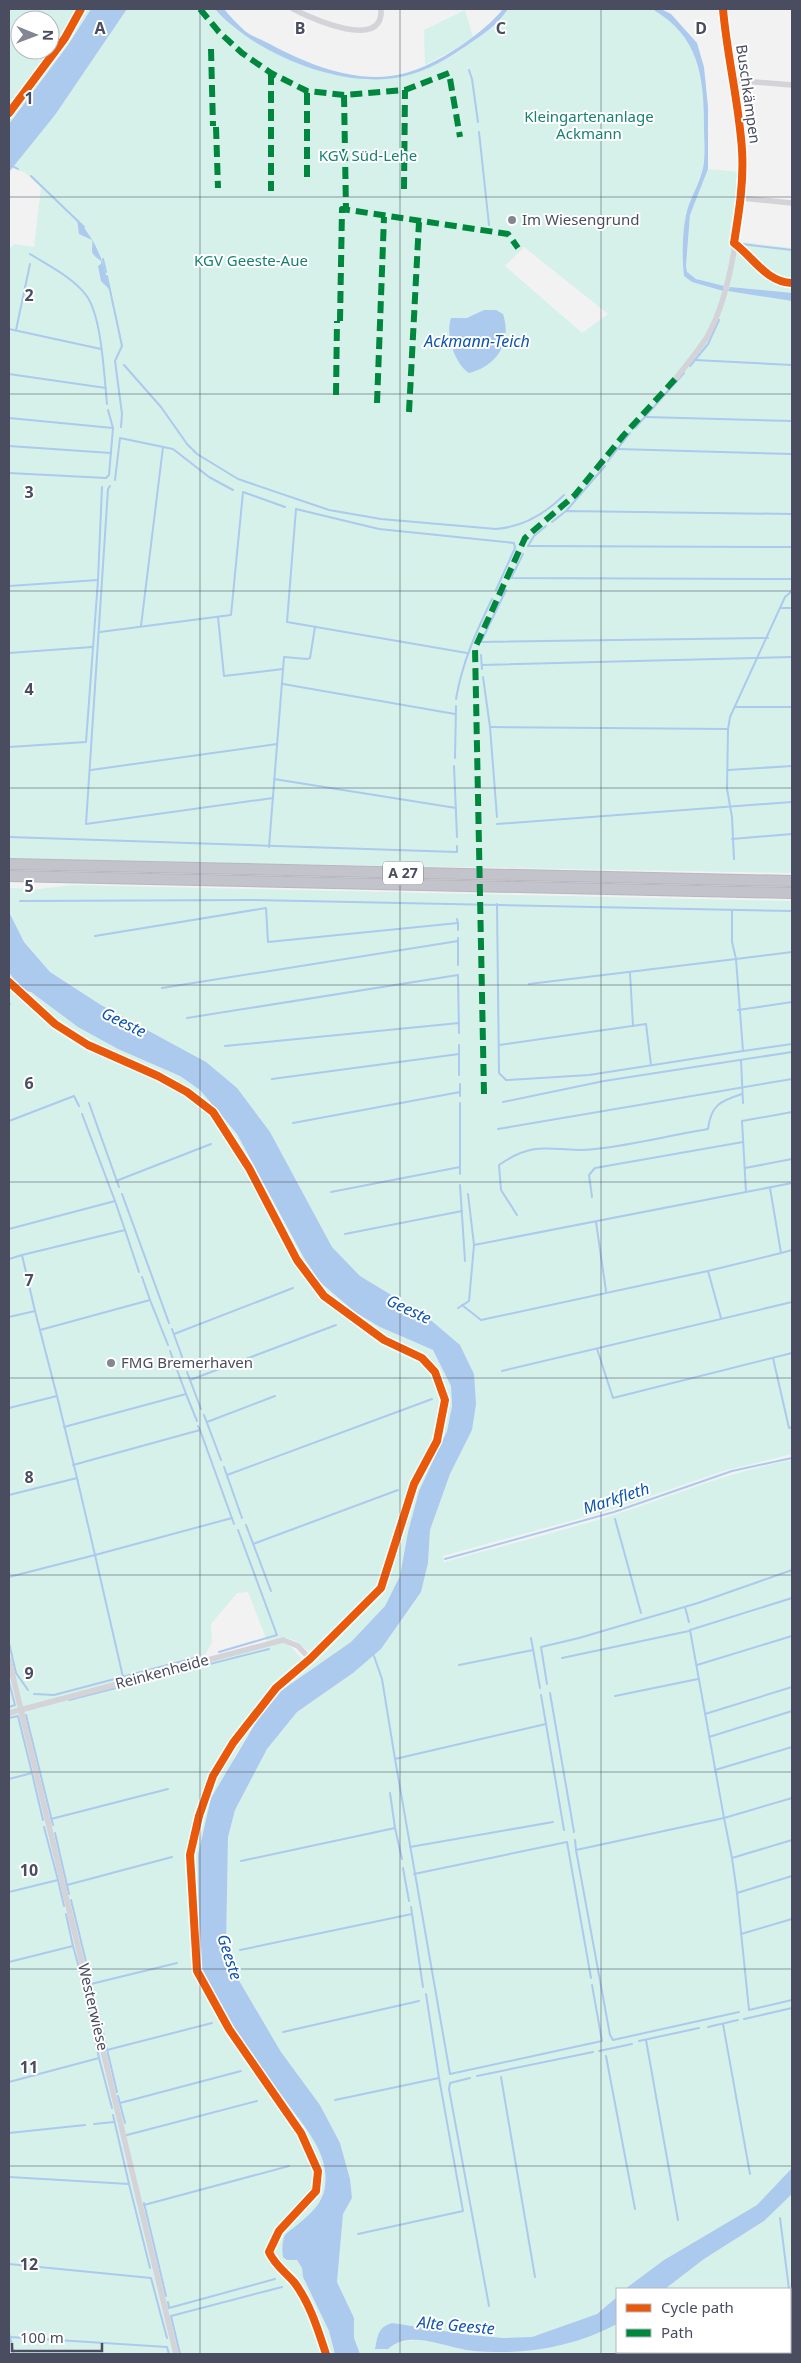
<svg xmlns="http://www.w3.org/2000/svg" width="801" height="2363" viewBox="0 0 801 2363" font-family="'Noto Sans',sans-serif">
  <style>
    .green { fill: #d6f1ea; fill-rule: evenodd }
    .water { fill: #acc9ee }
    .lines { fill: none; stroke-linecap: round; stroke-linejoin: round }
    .stream { stroke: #acc9ee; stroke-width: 2 }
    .highway-casing { stroke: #b7b8c1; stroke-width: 12 }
    .street { stroke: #d3d3d8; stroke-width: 5.5 }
    .highway { stroke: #c2c3cb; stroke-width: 10 }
    .quiet { stroke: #00873e; stroke-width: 6; stroke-dasharray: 12 6; stroke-linecap: butt }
    .cycleway-casing { stroke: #fff; stroke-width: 11 }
    .cycleway { stroke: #e8590c; stroke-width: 8 }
    .grid { fill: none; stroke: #494d5f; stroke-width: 1; stroke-opacity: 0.55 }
    .poi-dot { fill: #848792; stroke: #fff; stroke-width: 2 }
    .labels { text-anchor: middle; stroke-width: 4; stroke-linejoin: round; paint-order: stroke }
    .shield { fill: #fff; stroke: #80828f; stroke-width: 1 }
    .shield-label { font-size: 14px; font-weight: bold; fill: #494d5f }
    .street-label { font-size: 15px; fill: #494d5f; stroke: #fff }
    .park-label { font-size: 15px; fill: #178272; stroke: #fff }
    .poi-label { font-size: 15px; fill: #494d5f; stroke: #fff; text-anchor: start }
    .water-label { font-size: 16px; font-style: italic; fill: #0c54ae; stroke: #fff }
    .grid-label { font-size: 16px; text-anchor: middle; font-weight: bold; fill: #494d5f; stroke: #fff; stroke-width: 4; stroke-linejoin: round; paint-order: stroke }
  </style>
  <rect width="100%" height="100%" fill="#f2f2f2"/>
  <g class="green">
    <path d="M9 9H78L64 36 9 109ZM20 20H50V50H20Z"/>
    <polygon points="83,9 91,9 68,45 9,124 9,115 65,41"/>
    <path d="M127 9H215L236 30 274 53 311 68 366 80 421 71 448 58 498 24 508 9H652C699 36 704 76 704 127 704 141 706 159 702 172 698 187 689 200 686 215 682 234 682 257 684 276L692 282 722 291C711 282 697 282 686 272L690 214 708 169 741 172 733 241 792 248V873L9 859V250L14 244 34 247 41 187 24 172 11 168 55 115ZM524 247 608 314 582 333 505 266Z"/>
    <polygon points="465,10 473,37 457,48 425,65 424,30"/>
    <path d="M72 885 792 901V1454L723 1471 614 1509 443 1556 444 1562C501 1546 560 1532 617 1514 675 1495 732 1471 792 1460V2168L757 2205 664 2260 625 2289H617V2297L597 2314 532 2337 503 2338 470 2335 392 2323C378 2327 378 2335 375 2348 390 2344 405 2340 420 2340 434 2340 445 2346 458 2348 469 2351 483 2352 496 2352 537 2353 580 2344 617 2324V2352H790V2289H665L704 2259 764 2221 792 2194V2354H360L354 2338V2318L337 2282 343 2214 352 2198 350 2179 340 2143 320 2105 281 2052 231 1967 226 1949 228 1837 235 1810 267 1749 297 1712 353 1673 381 1649 421 1592 428 1563 430 1530 450 1474 472 1430 474 1374 460 1345 426 1316 360 1276 332 1247 270 1132 206 1062 101 1005 50 972 24 942 9 912V888L39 889Z"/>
    <path d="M9 972 21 990 31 992 118 1049 180 1076 200 1090 237 1134 304 1258 320 1282 400 1336 433 1350 451 1386 452 1406 447 1431 419 1491 408 1532 400 1576 385 1606 351 1642 282 1690 258 1719 234 1757 199 1911V1956L201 1970 233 2027 309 2131 319 2150 325 2171V2184L320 2205 305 2219 287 2260H297L302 2268 303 2277 329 2331 335 2354H9V1715L282 1642 291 1647 306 1663 315 1655C292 1641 297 1634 267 1641L248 1592 237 1593 211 1624 212 1642 203 1659 9 1711Z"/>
  </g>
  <g class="water">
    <polygon points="91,9 127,9 55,115 9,172 9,124 68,45"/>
    <path d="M215 9H224C230 16 237 24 245 31 251 36 261 39 268 43 308 65 360 86 406 73 438 64 483 34 503 9H508C496 27 483 34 466 46 447 59 427 71 405 76 345 91 254 54 215 9Z"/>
    <path d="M652 9H661L671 14 697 43 704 67 708 107V169L690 215 686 266 687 272 696 279 724 286 723 291 692 282 684 276C682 257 682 234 686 215 689 200 698 187 702 172 706 159 704 141 704 127 704 76 699 36 652 9Z"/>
    <path d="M77 219C98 244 102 258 110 290L101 281 98 266 101 264V261C87 251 94 252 92 240L79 234Z"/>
    <polygon points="730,287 792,293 792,301 728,291"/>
    <path d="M484 310H496L503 314C512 341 498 366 469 373 455 364 445 335 451 318H467Z"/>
    <path d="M9 912 24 942 50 972 101 1005 206 1062 237 1088 270 1132 332 1247 360 1276 426 1316 460 1345 474 1374 476 1404 472 1430 450 1474 430 1530 428 1563 421 1592 381 1649 353 1673 297 1712 267 1749 235 1810 228 1837 226 1949 231 1967 281 2052 320 2105 340 2143 350 2179 352 2198 343 2214 337 2282 354 2318V2338L360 2354H335L329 2331 303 2277 302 2268 297 2260H287L283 2257C282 2250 282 2241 285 2235 288 2231 294 2228 297 2225 316 2210 328 2198 325 2171 322 2147 305 2127 291 2108 264 2070 206 2001 199 1956L198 1855 211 1798 258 1719 282 1690 351 1642 385 1606 400 1576 408 1532 419 1491 447 1431 452 1406 451 1386 433 1350 380 1327 355 1312 320 1282 304 1258 237 1134 200 1090 180 1076 118 1049 78 1027 31 992 21 990 9 972Z"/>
    <polygon points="792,2168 792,2194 764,2221 704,2259 665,2289 625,2289 664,2260 757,2205"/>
    <path d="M617 2297V2324C580 2344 537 2353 495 2352 483 2352 469 2351 457 2348 434 2343 407 2332 388 2349H375C378 2335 378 2327 392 2323L470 2335 503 2338 532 2337 597 2314Z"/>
  </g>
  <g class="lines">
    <g class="stream">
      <polyline points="469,70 472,79 478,122"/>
      <polyline points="479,132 489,225"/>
      <polyline points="9,164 18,169"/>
      <polyline points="31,176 84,227"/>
      <polyline points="742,244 792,250"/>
      <path d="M30 254C49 266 72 277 86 295 102 316 104 376 107 404"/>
      <polyline points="103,259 106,272"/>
      <polyline points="107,276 122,346 115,361 122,414 121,427"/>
      <polyline points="9,329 101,349"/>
      <polyline points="16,330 30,264"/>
      <polyline points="695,360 792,365"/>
      <path d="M124 365 161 407 187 444 197 454 238 479 329 510 381 519 496 529C522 527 545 514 564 495"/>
      <polyline points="690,366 708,344 719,320"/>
      <polyline points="9,374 106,388"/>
      <polyline points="646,417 792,421"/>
      <polyline points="9,418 113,428"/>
      <polyline points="635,428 684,373"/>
      <polyline points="9,446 111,453"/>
      <polyline points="618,449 792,454"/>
      <polyline points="608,461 630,433"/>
      <polyline points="9,473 106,478 109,475 113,428 108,410"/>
      <polyline points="115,480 120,438 173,449 209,477 233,490"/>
      <polyline points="110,486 108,489 86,824 273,798"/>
      <polyline points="567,510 605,466"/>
      <polyline points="552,522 566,511 792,514"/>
      <polyline points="528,546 792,547"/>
      <polyline points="528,546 534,536 546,526"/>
      <polyline points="523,554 511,578 792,579"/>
      <polyline points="9,586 98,580"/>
      <polyline points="506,590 481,642 768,638"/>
      <polyline points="781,608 792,608"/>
      <polyline points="218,617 224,676 283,669"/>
      <polyline points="141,626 163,447"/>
      <polyline points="100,632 231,615 243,492 285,507"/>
      <polyline points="9,653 92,647"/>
      <polyline points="467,653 287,622 296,509 379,529 514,543 515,548 496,590"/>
      <polyline points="481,655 482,669"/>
      <polyline points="482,665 792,657"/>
      <polyline points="483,677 490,727 497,817"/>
      <polyline points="283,684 455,714"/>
      <path d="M456 699C462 663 476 632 492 599"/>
      <polyline points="735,707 792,707"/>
      <polyline points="490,727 728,729"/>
      <polyline points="9,747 86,742 98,580 102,487"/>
      <polyline points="455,758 456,706"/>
      <polyline points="454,766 457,837"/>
      <polyline points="91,770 277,744"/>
      <polyline points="728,770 792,766"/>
      <polyline points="274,779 456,808"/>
      <polyline points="497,824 792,802"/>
      <polyline points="9,837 457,852 457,846"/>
      <polyline points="732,839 792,834"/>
      <polyline points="269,847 284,657 307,659 310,658 315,627"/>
      <polyline points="734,859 732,817 727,789 728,729 730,717 785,597 792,591"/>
      <polyline points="20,901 251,900 792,911"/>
      <polyline points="497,904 499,1073 506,1080 589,1075 743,1051"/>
      <polyline points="732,910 732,942 736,959 792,952"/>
      <polyline points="458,923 458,930"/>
      <polyline points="95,936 266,908 268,942 458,923 457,919"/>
      <polyline points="458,965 458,938"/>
      <polyline points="630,973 633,1026"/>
      <polyline points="529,984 736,959 743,1051 792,1044"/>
      <polyline points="162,988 458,941"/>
      <polyline points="9,1004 10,1004"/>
      <polyline points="738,1010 792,1002"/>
      <polyline points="187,1018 458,975 459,1033"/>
      <polyline points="499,1045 646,1024 651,1065"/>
      <polyline points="225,1046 459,1023"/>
      <polyline points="741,1060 743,1103"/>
      <polyline points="459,1075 459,1054"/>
      <polyline points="272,1079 459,1054 459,1045"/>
      <polyline points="460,1096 460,1084"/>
      <polyline points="503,1102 604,1081 792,1052"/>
      <polyline points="89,1103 119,1187"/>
      <polyline points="792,1112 742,1121 746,1192 792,1183"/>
      <polyline points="82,1114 115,1201"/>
      <polyline points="9,1121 74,1096 79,1106"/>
      <polyline points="293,1123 460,1092"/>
      <polyline points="498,1129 792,1079"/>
      <polyline points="745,1168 792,1159"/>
      <polyline points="460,1174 460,1103"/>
      <polyline points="116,1181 211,1144"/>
      <polyline points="460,1185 465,1261"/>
      <polyline points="331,1192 460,1167"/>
      <polyline points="122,1194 169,1323"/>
      <polyline points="592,1197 589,1175 595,1168 743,1142"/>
      <path d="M517 1215 501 1190 499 1165C539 1137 554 1154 595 1149 633 1145 671 1135 708 1129 711 1105 720 1101 742 1094"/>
      <polyline points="596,1222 606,1291"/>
      <polyline points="9,1229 115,1201 125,1230 22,1255"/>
      <polyline points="125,1230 139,1272"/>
      <polyline points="345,1234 462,1211"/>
      <polyline points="474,1245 746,1192"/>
      <polyline points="781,1253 792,1250"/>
      <polyline points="9,1259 22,1255 35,1311"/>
      <polyline points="708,1271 721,1318"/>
      <polyline points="150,1300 168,1345"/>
      <polyline points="462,1305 481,1320 708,1271 781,1253 770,1188"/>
      <polyline points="458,1308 469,1301 474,1245 468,1194"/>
      <polyline points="9,1317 35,1311 57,1396"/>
      <polyline points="172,1329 185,1365"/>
      <polyline points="40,1330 150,1300 142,1277"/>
      <polyline points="174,1334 293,1288"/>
      <polyline points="597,1349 613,1398 792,1353"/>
      <polyline points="773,1358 789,1428 792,1427"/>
      <polyline points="502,1371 792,1302"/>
      <polyline points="187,1372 201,1409"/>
      <polyline points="190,1380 336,1325"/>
      <polyline points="186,1394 197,1421"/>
      <polyline points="9,1408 57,1396 77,1478"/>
      <polyline points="204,1415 221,1460"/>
      <polyline points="207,1422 275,1396"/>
      <polyline points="64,1427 186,1394 170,1351"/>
      <polyline points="200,1430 234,1524"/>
      <polyline points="73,1465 200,1430 198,1426"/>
      <polyline points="224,1467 242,1518"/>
      <polyline points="227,1475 432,1399"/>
      <polyline points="9,1495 77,1478 95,1555 232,1518"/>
      <polyline points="615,1519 641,1613"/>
      <polyline points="246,1525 271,1591"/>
      <polyline points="253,1544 398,1490"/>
      <polyline points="445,1559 614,1512 732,1471 792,1458"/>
      <polyline points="9,1577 95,1555 123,1677"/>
      <polyline points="685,1607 689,1622"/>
      <polyline points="531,1638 540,1688"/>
      <polyline points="9,1643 16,1673 28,1690"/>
      <polyline points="219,1652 277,1635 238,1530"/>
      <polyline points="374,1656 382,1679 395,1759 546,1724 541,1695"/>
      <polyline points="562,1658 689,1631"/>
      <polyline points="459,1665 533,1650"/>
      <polyline points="697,1665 792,1636"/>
      <polyline points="9,1682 15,1705 9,1707"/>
      <polyline points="547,1684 541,1647 579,1638 698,1603 792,1570"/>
      <polyline points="550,1693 574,1832"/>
      <polyline points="34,1694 54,1695 198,1657"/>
      <polyline points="615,1696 698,1679"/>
      <polyline points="69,1700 269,1649"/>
      <polyline points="705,1714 792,1687"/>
      <polyline points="26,1715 53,1825"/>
      <polyline points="9,1718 18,1716 32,1773 9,1779"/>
      <polyline points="546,1724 564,1830"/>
      <polyline points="709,1737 792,1711"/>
      <polyline points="395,1759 450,2074 602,2041 592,1985"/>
      <polyline points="715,1770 792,1747"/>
      <polyline points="32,1773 43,1820"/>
      <polyline points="390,1793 395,1828"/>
      <polyline points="792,1798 724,1818 732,1858 792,1840"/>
      <polyline points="51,1819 168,1789"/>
      <polyline points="55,1833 69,1894"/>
      <polyline points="575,1840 576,1850 724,1818 690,1630 792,1598"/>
      <polyline points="410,1847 553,1822"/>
      <polyline points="576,1850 610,2035 613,2040 739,2012"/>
      <polyline points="732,1858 737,1893 792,1876"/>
      <polyline points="241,1861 395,1828 402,1859"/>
      <polyline points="403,1868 409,1901"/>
      <polyline points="414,1874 567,1842 591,1978"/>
      <polyline points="58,1880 64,1906"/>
      <polyline points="67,1885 172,1857"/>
      <polyline points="9,1892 58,1880 44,1827"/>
      <polyline points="737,1893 749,2010 792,2000"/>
      <polyline points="71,1900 96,2003"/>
      <polyline points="411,1907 423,1987"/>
      <polyline points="741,1934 792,1919"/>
      <polyline points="73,1946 83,1982"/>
      <polyline points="240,1950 412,1914"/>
      <polyline points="9,1962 73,1946 66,1914"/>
      <polyline points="91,1984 177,1963"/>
      <polyline points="426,1994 439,2078"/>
      <polyline points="98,2011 117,2092"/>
      <polyline points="744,2019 792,2008"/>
      <polyline points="723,2024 750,2174"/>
      <polyline points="708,2027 738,2020"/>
      <polyline points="283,2032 419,2001"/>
      <polyline points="646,2040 678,2220"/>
      <polyline points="639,2041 699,2028"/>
      <polyline points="107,2050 212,2023"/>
      <polyline points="599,2051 632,2044"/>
      <polyline points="606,2056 635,2209"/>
      <polyline points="99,2058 112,2108"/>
      <polyline points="477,2076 593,2052"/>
      <polyline points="501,2077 535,2277"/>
      <polyline points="470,2078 450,2083 449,2089 489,2306"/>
      <polyline points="9,2082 99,2058 84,1990"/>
      <polyline points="118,2096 125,2123"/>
      <polyline points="335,2100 439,2078 463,2211 358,2234"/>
      <polyline points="120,2103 241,2071"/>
      <polyline points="94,2124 114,2122"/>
      <polyline points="9,2133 85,2125"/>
      <polyline points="127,2135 257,2101"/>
      <polyline points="9,2177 129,2184 113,2115"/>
      <polyline points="129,2184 150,2268"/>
      <polyline points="144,2203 166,2296"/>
      <polyline points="144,2205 289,2166"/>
      <polyline points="780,2218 789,2289"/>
      <polyline points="9,2264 151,2278 167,2338"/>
      <polyline points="790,2293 792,2313"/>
      <polyline points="168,2302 169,2308 275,2279"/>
      <polyline points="9,2333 10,2337 167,2347 169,2354"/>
      <polyline points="10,2337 14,2354"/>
      <polyline points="180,2354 171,2316 282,2287"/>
    </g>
    <g class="highway-casing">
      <g id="highway">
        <polyline points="9,864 792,881"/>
        <polyline points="9,876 792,893"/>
      </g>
    </g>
    <g class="street">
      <path d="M293 9C311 18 384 52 381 9"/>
      <polyline points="732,80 792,85"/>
      <polyline points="741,198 792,203"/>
      <path d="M677 377C687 364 698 351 707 337 736 286 748 175 739 118 734 81 726 46 723 9"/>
      <polyline points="9,1660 176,2354"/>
      <polyline points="9,1713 283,1640 298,1646 310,1659"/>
    </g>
    <use href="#highway" class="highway"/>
    <g class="quiet">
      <polyline points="200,9 219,32 242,53 271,73 307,91 344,95 405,90 449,73 460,137"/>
      <polyline points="211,49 213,126"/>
      <polyline points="271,73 271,191"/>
      <polyline points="344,95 346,210"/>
      <polyline points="216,127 218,188"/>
      <polyline points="307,177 307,91"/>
      <polyline points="404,189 405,90"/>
      <polyline points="340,321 342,209 508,234 518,248"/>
      <polyline points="336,395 337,321"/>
      <polyline points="377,403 384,217"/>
      <polyline points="409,412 419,222"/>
      <polyline points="484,1094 475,648 525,538 575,495 623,436 677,377"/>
    </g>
    <g class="cycleway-casing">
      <g id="cycleway">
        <path d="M723 9C727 56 739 103 742 150 744 182 739 212 734 243 753 257 766 282 792 283"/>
        <polyline points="9,113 65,38 81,9"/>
        <path d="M9 982 55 1024 88 1045 158 1076 187 1092 213 1112 249 1168 297 1260 324 1296 384 1340 422 1358 435 1372 445 1400 437 1441 414 1484 381 1588 310 1659 276 1688 233 1743 213 1776 199 1816 190 1855 197 1971 229 2029 301 2133 318 2171 316 2191 279 2231 269 2252C274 2264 285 2272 294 2282 310 2303 318 2330 326 2354"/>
      </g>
    </g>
    <use href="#cycleway" class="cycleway"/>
  </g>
  <path class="grid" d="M200 9V2354M400 9V2354M601 9V2354M9 197H792M9 394H792M9 591H792M9 788H792M9 985H792M9 1182H792M9 1378H792M9 1575H792M9 1772H792M9 1969H792M9 2166H792"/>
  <g class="poi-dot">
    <circle cx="512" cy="220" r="5"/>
    <circle cx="111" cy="1363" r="5"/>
  </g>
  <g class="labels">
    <rect class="shield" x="383" y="861.5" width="40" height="23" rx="4"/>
    <g class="shield-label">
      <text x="403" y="878">A 27</text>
    </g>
    <g class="street-label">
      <text transform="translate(748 94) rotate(82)" y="5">Buschkämpen</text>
      <text transform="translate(162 1672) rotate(-15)" y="5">Reinkenheide</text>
      <text transform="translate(93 2007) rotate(77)" y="5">Westerwiese</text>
    </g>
    <g class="park-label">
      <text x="589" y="122">Kleingartenanlage<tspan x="589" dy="17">Ackmann</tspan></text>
      <text x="368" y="161">KGV Süd-Lehe</text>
      <text x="251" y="266">KGV Geeste-Aue</text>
    </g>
    <g class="poi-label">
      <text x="522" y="225">Im Wiesengrund</text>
      <text x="121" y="1368">FMG Bremerhaven</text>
    </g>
    <g class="water-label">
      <text x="477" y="347">Ackmann-Teich</text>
      <text transform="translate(124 1022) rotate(26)" y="6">Geeste</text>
      <text transform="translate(409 1309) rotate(25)" y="6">Geeste</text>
      <text transform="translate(616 1498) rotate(-18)" y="6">Markfleth</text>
      <text transform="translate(230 1957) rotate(72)" y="6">Geeste</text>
      <text transform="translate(456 2325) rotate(5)" y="6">Alte Geeste</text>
    </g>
  </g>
  <g class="grid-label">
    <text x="100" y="34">A</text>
    <text x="300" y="34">B</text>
    <text x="501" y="34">C</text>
    <text x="701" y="34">D</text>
    <text x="29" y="104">1</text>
    <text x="29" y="301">2</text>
    <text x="29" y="498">3</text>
    <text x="29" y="695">4</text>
    <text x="29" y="892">5</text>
    <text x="29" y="1089">6</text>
    <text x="29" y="1286">7</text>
    <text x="29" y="1483">8</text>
    <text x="29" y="1679">9</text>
    <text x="29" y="1876">10</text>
    <text x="29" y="2073">11</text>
    <text x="29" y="2270">12</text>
  </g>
  <rect width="801" height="2363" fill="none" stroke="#494d5f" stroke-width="20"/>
  <rect x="616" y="2288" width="175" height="65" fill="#ffffff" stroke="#b6b8bf"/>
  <rect x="626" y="2304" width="25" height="8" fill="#e8590c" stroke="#b6b8bf"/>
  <text x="661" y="2313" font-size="15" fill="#494d5f">Cycle path</text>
  <rect x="626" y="2329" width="25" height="8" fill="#00873e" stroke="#b6b8bf"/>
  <text x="661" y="2338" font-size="15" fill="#494d5f">Path</text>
  <g transform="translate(35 35) rotate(91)"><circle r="24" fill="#ffffff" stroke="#b6b8bf"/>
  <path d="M0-4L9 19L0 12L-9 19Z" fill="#848792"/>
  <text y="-8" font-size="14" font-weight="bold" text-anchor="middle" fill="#494d5f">N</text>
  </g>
  <path d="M12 2343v8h90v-8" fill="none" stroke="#494d5f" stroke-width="2.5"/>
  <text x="20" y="2343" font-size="15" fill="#494d5f" stroke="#ffffff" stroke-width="4" paint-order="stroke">100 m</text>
</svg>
